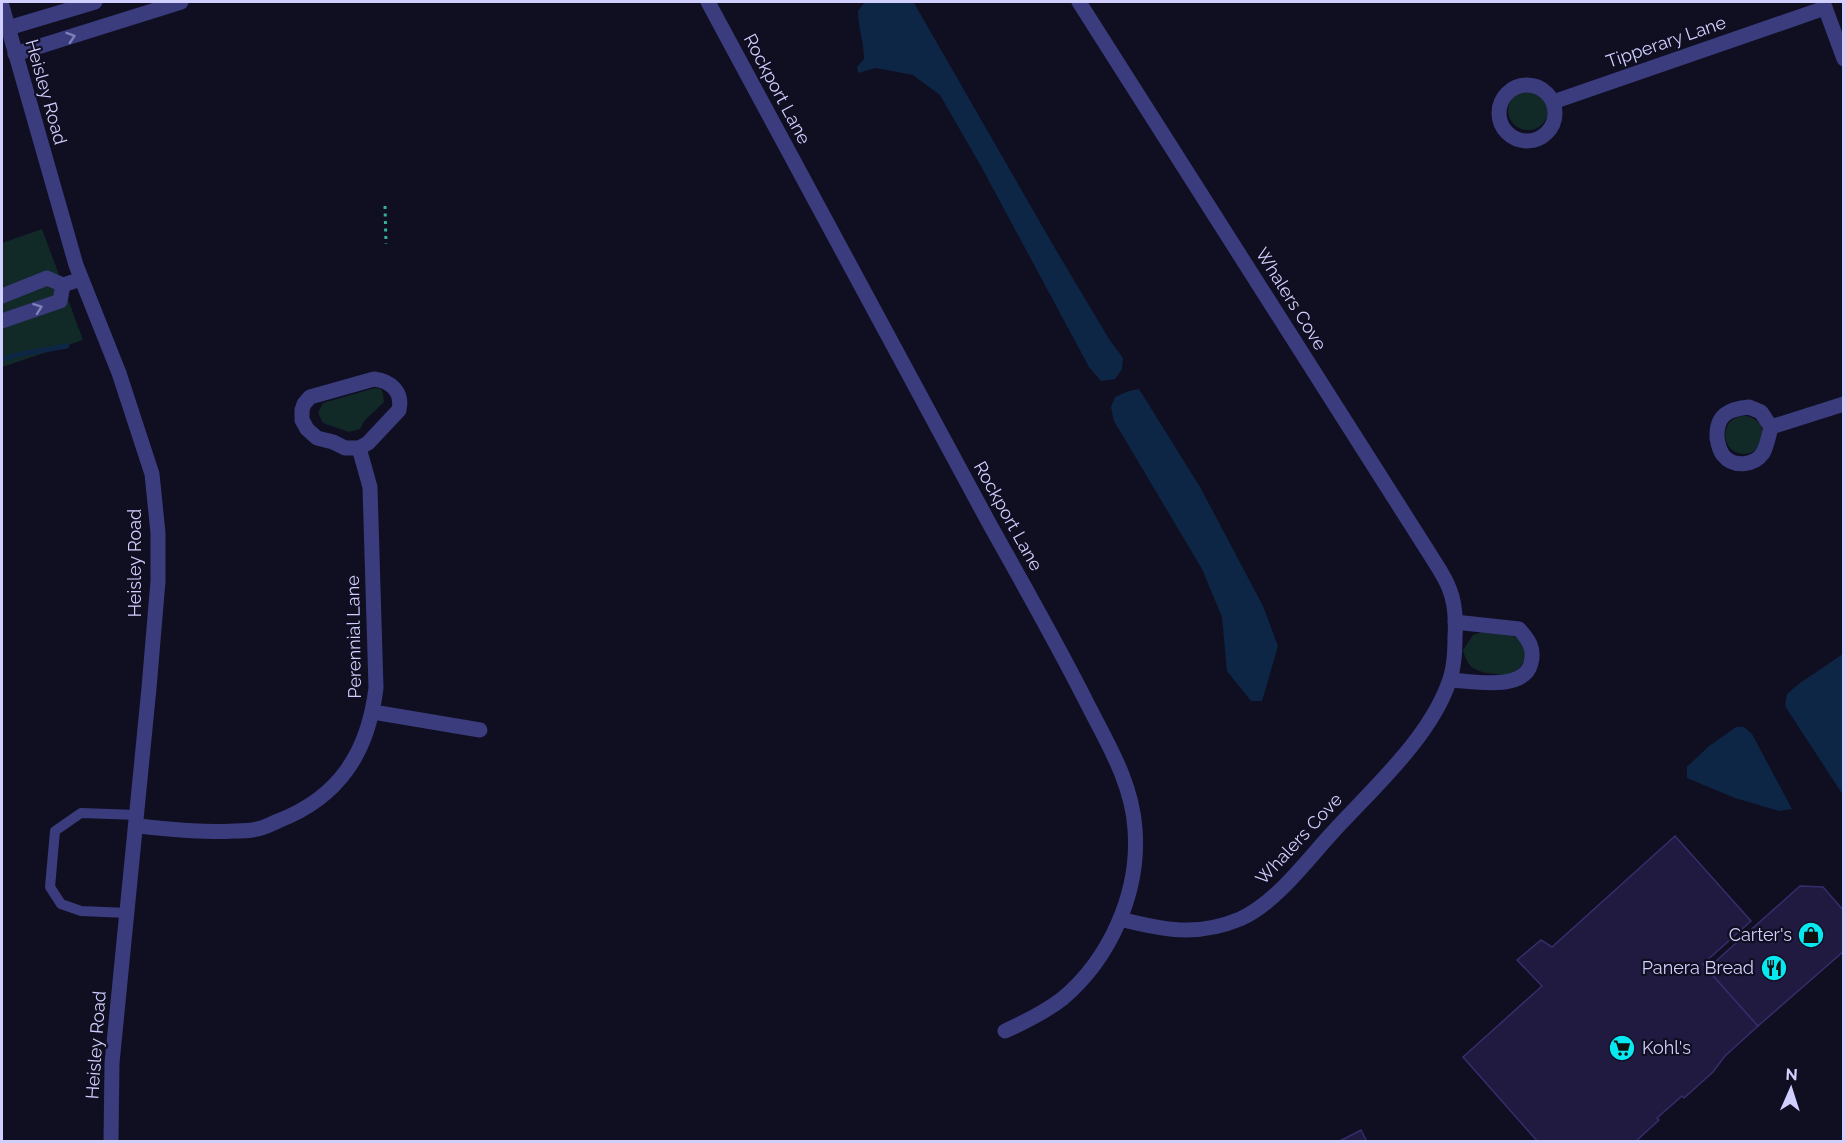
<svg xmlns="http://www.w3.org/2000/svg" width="1845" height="1143" viewBox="0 0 1845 1143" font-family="Raleway,sans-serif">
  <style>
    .green { fill: #112a28 }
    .water { fill: #0e2645 }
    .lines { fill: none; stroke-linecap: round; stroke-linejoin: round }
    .stream { stroke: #0e2645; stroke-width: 5 }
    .building { fill: #201a41; stroke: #362d6c; stroke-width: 1.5 }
    .path { stroke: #32af9f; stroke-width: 3; stroke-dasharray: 3 4.5; stroke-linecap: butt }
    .service { stroke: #3a3c7e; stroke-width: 10 }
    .minor { stroke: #3a3c7e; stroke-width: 15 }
    .tertiary { stroke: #3a3c7e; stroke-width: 15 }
    .oneway { stroke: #7e7eb8 }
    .labels { text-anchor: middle; stroke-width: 4.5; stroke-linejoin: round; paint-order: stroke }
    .street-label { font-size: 18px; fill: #d1cffe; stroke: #100e21 }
    .poi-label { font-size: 18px; fill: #d1cffe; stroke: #100e21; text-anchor: end }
  </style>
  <rect width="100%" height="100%" fill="#100e21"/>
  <g class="green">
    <circle cx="1528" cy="110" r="20"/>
    <polygon points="42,229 83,340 2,367 2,243"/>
    <polygon points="375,388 381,389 383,394 384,402 365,420 360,429 349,432 323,423 318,413 323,403"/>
    <circle cx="1744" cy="435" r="19"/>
    <path d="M1483 632 1510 635 1522 640 1526 657C1522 664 1518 673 1510 675 1506 676 1499 674 1495 674 1476 672 1468 669 1463 650L1473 635Z"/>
  </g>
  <g class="water">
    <path d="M865 2H911L914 3 1053 245 1109 339 1123 358 1122 369 1115 379 1101 381 1089 367 982 168 940 95 913 75 876 68 858 73 857 67 864 59C864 42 858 27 858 11Z"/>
    <polygon points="1139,389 1200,487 1263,606 1278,646 1262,701 1251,701 1227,671 1222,617 1202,569 1114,421 1111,407 1115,397 1129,391"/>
    <polygon points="1843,654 1843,795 1785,706 1787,694 1800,683"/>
    <polygon points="1736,727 1744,727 1752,734 1792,809 1779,811 1735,798 1687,778 1687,767 1709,746"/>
  </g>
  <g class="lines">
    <polyline class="stream" points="2,360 16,355 67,346"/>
  </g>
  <g class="building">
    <polygon points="1675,836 1751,921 1703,964 1758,1026 1725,1056 1713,1072 1684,1098 1682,1096 1657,1118 1659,1120 1635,1142 1538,1142 1463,1057 1542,986 1517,960 1541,940 1552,947"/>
    <polygon points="1800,886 1823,887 1844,911 1844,951 1758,1026 1707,969"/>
    <polygon points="1361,1130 1367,1142 1338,1142"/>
  </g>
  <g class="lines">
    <polyline class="path" points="385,206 386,244"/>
    <polyline class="service" points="128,913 81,911 61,904 50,887 55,831 81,813 138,815"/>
    <g class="minor">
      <path d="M708 2C801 176 894 350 989 523 1023 584 1058 645 1089 707 1109 746 1132 784 1135 829 1140 892 1110 959 1062 999 1045 1012 1025 1022 1005 1031"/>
      <path d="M1079 2 1431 556C1437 566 1445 577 1449 588 1455 602 1456 622 1455 637 1455 652 1454 669 1449 682 1429 739 1373 788 1333 832 1306 861 1276 903 1240 919 1197 937 1163 930 1120 919"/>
      <polyline points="1823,2 1844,59"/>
      <polyline points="8,28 95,2"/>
      <polyline points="15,54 181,2"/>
      <circle cx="1527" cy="113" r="28"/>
      <polyline points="1553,102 1825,8"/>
      <polyline points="2,296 47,278 63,285 81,279"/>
      <polyline points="2,321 60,301 63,285"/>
      <path d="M374 379C391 381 403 392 399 410L368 443 359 448H345L333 442 317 438 307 429 302 420V410L304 404 310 397Z"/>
      <path d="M1749 407 1761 412 1771 427C1769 435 1767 446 1763 453 1754 466 1733 468 1723 455 1719 450 1718 444 1717 438 1716 415 1728 409 1749 407Z"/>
      <polyline points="1771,427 1844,404"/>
      <path d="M1450 680C1473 681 1524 692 1531 663 1535 648 1528 639 1519 629L1455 622"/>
      <polyline points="373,712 480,730"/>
      <path d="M137 826C169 829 202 833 234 831 241 831 250 831 257 829 264 828 271 824 278 821 340 797 368 752 376 688L370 487 359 448"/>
    </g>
    <polyline class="tertiary" points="2,6 76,265 119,373 152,474 158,533 158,581 149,688 112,1063 111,1142"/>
  </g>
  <defs><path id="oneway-chevron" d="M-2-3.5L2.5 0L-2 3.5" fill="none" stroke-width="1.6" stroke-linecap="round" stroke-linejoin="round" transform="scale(1.5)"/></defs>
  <g class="oneway">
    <use href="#oneway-chevron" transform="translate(71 37) rotate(-18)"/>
    <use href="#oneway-chevron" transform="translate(38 308) rotate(-20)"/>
  </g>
  <defs>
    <g id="shop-disc" transform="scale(1.35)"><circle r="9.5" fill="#07e8f1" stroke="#100e21"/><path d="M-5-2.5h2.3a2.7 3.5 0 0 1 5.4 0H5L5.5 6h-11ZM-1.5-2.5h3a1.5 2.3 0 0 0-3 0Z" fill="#111"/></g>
    <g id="restaurant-disc" transform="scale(1.35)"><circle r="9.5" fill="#07e8f1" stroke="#100e21"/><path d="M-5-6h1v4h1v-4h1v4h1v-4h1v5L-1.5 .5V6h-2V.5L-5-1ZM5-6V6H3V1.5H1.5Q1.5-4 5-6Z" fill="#111"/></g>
    <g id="supermarket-disc" transform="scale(1.35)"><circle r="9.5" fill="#07e8f1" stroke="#100e21"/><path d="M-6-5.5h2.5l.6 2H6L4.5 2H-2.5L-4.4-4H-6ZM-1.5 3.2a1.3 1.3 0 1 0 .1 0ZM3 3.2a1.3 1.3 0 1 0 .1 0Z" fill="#111"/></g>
  </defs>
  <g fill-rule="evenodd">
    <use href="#shop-disc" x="1811" y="935"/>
    <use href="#restaurant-disc" x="1774" y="968"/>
    <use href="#supermarket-disc" x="1622" y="1048"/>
  </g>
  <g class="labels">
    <g class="street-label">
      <text transform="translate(1666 42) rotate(-19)" y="6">Tipperary Lane</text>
      <text transform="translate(777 89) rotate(62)" y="6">Rockport Lane</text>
      <text transform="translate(46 92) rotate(74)" y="6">Heisley Road</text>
      <text transform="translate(1291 299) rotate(58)" y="6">Whalers Cove</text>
      <text transform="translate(1008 516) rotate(61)" y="6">Rockport Lane</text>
      <text transform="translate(135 563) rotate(-90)" y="6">Heisley Road</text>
      <text transform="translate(354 637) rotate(-91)" y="6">Perennial Lane</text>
      <text transform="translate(1299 839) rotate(-47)" y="6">Whalers Cove</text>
      <text transform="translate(96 1045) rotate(-86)" y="6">Heisley Road</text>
    </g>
    <g class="poi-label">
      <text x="1792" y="941">Carter's</text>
      <text x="1754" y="974">Panera Bread</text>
      <text x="1642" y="1054" text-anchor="start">Kohl's</text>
    </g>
  </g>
  <rect width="1845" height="1143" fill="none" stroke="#d1cffe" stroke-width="6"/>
  <g transform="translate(1791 1089) rotate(3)" stroke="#100e21" stroke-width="4.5" paint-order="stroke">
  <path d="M0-4.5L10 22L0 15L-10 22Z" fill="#d1cffe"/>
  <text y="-9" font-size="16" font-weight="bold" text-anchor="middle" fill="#d1cffe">N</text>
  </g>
</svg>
